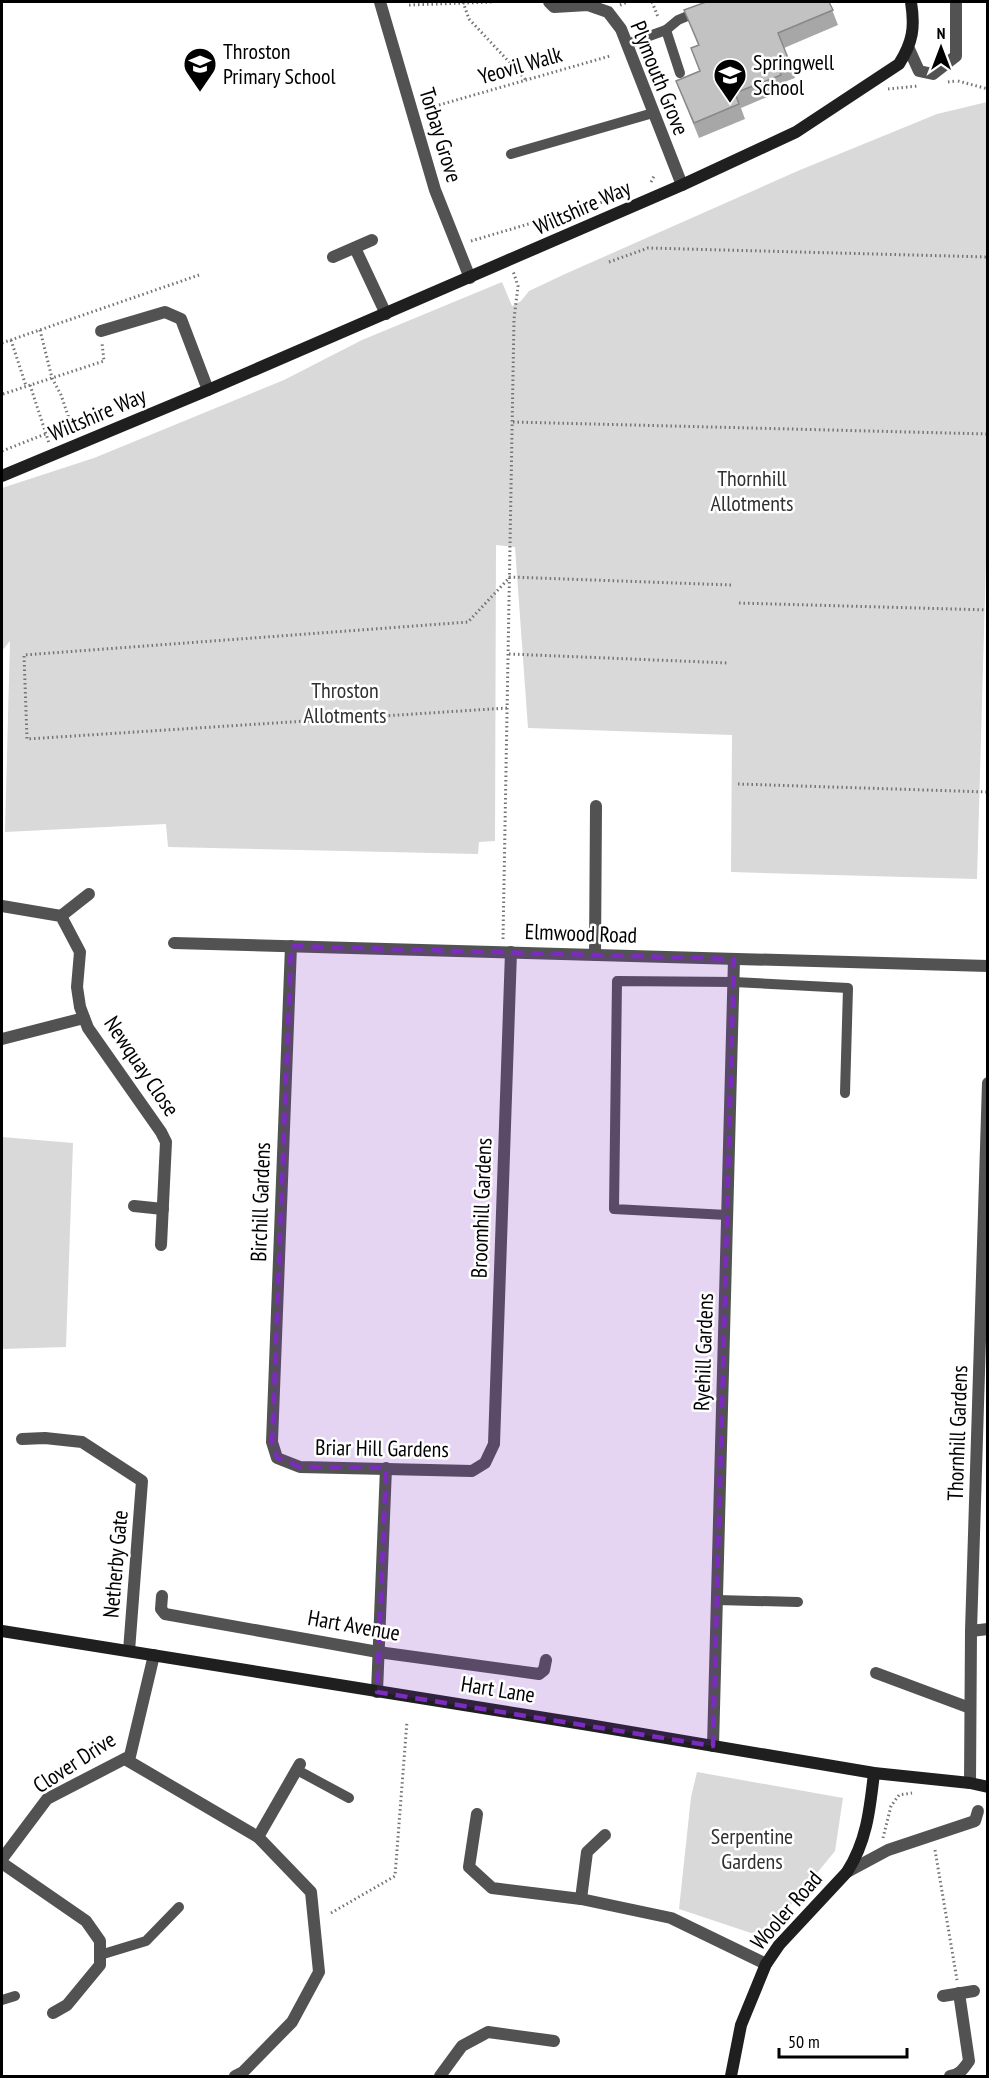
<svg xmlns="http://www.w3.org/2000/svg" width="989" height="2078" viewBox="0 0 989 2078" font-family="'PT Sans Narrow',sans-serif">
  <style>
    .green { fill: #d9d9d9 }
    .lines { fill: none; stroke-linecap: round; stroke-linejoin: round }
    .path { stroke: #747474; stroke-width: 3; stroke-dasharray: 1.5 3; stroke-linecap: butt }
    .lane { stroke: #525252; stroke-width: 10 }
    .street { stroke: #525252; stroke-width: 12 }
    .secondary { stroke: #1f1f1f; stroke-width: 12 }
    .wall { fill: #a7a7a7 }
    .building { fill: #c2c2c2; stroke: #888; stroke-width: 1.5 }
    .marked { fill: #7b2cbf; fill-opacity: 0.2; stroke: #7b2cbf; stroke-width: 4.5; stroke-dasharray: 12 8; stroke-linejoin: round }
    .labels { text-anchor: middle; stroke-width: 5; stroke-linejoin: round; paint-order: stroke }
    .poi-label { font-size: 22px; fill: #000; stroke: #fff; text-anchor: start }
    .street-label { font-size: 22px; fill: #000; stroke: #fff }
    .park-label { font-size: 22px; fill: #303030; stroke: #fff }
  </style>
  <rect width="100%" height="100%" fill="#fff"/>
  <g class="green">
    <polygon points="987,102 988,491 977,879 731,872 732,735 528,728 515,547 496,545 495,841 479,842 478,854 168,847 166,824 5,832 10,641 2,651 2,488 94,458 284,380 362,340 502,282 512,306 521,301 529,291 565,274 800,170 937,114"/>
    <polygon points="2,1137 73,1143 66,1347 2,1349"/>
    <polygon points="697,1772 843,1798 835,1851 772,1928 751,1933 679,1909 691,1797"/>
  </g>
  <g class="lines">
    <g class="path">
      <polyline points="463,2 469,19 526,80"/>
      <polyline points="652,2 658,17 659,16"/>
      <polyline points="409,5 492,2"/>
      <polyline points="620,5 628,2"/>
      <polyline points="958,81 988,89"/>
      <polyline points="948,82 957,81"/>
      <polyline points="888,89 918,86"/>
      <polyline points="439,105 610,56"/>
      <polyline points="651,182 655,174"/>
      <polyline points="471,241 606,201"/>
      <polyline points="609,262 648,248 988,257"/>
      <polyline points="40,330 52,378 61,395 73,430"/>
      <polyline points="11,340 26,386"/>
      <polyline points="2,343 199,275"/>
      <polyline points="30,385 49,443"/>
      <polyline points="3,394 104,361 102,343"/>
      <polyline points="513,422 988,434"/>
      <polyline points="2,451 71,424"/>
      <polyline points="739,603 988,610"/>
      <polyline points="509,654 729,663"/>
      <polyline points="507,708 27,739 24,655 468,622 510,577 731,585"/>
      <polyline points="738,784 988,792"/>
      <polyline points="503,939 514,319 518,286 513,271"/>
      <polyline points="883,1838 891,1806 899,1795 912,1793"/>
      <polyline points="935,1850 957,1980"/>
      <polyline points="331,1913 395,1876 407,1721"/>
    </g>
    <g class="lane">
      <polyline points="666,30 678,20 721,2"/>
      <polyline points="627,44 666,30 680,73"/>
      <polyline points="511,154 653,113"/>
      <polyline points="727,1215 614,1209 617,981 734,982 848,988 845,1093"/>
      <polyline points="717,1600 798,1602"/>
      <polyline points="297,1770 349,1798"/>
      <polyline points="100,1955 146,1941 179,1907"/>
      <polyline points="2,2000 15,1996"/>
    </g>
    <g class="street">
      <polyline points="380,2 435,190 470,278"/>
      <polyline points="549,2 554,7 588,5 608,12 621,29 682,185"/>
      <polyline points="909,49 919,71 933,74 956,56 956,2"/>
      <polyline points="355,248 386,314"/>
      <polyline points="333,257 372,240"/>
      <polyline points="101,331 165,312 181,319 208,390"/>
      <polyline points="2,906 61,916 80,952 77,987 80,1007 88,1028 161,1132 166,1142 161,1245"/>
      <polyline points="61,916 89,894"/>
      <polyline points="174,943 988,966"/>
      <polyline points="291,946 272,1442 277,1458 300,1467 472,1471 485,1463 494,1444 511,952"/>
      <polyline points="595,955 596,806"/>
      <polyline points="2,1039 84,1018"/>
      <polyline points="134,1206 163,1209"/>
      <polyline points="22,1439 45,1438 82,1442 142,1481 129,1651"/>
      <polyline points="162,1596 161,1609 165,1614 378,1652 539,1674 544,1670 546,1660"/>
      <polyline points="971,1631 988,1629"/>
      <polyline points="876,1673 970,1708"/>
      <polyline points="377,1692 386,1468"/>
      <polyline points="713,1746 734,959"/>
      <polyline points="125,1759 258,1837 311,1892 319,1972 292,2022 243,2072 235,2076"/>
      <polyline points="970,1783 971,1631 988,1083"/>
      <polyline points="477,1814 469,1867 492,1888 581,1899 671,1918 766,1964"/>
      <polyline points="258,1837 300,1764"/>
      <polyline points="2,1859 47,1799 130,1756 154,1655"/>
      <polyline points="2,1863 86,1921 100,1941 100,1965 67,2005 53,2013"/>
      <polyline points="847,1872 888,1850 975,1821 978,1811"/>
      <polyline points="581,1899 587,1852 605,1835"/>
      <polyline points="943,1996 974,1991"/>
      <polyline points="440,2076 462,2046 488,2032 554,2041"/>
      <path d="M950 2076C960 2075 964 2068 969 2061L959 1993"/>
    </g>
    <g class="secondary">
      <path d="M2 476 208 390 682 185 796 132 899 64C913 42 915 27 911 2"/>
      <polyline points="2,1631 589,1725 874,1773 970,1783 988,1787"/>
      <path d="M731 2076 741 2025 766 1964 779 1945 847 1872C867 1841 870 1808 874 1773"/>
    </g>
  </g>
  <polygon class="wall" points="829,2 838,25 784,48 795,78 784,82 786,89 741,108 745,119 699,138 676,81 700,72 691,48 698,45 684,10"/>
  <polygon class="building" points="706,2 829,2 833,10 778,33 790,63 778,68 781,75 735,93 739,104 694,123 676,81 700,71 691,48 699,45 684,10"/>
  <path class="marked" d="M291 946 734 959 713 1746 377 1692 386 1468 300 1467 277 1458 272 1442Z"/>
  <defs>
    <g id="school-pin" transform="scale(1.725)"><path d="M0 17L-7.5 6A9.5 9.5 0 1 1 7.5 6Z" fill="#000" stroke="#fff"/><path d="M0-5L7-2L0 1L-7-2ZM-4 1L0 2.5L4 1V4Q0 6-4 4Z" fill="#fff"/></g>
  </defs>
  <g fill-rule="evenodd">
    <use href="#school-pin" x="200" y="64"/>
    <use href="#school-pin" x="730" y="75"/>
  </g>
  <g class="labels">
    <g class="poi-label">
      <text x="223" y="59">Throston<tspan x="223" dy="25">Primary School</tspan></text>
      <text x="753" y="70">Springwell<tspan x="753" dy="25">School</tspan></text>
    </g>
    <g class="street-label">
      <text transform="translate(520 65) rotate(-16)" y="8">Yeovil Walk</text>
      <text transform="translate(660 78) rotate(68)" y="8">Plymouth Grove</text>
      <text transform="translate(441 135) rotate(73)" y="8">Torbay Grove</text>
      <text transform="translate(582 207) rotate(-24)" y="8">Wiltshire Way</text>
      <text transform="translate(97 414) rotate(-23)" y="8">Wiltshire Way</text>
      <text transform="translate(581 933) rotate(2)" y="8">Elmwood Road</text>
      <text transform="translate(142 1066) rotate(56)" y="8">Newquay Close</text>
      <text transform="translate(260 1202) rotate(-88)" y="8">Birchill Gardens</text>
      <text transform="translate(481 1208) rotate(-88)" y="8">Broomhill Gardens</text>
      <text transform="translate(703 1352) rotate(-88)" y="8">Ryehill Gardens</text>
      <text transform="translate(957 1433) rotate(-88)" y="8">Thornhill Gardens</text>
      <text transform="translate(382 1448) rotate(1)" y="8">Briar Hill Gardens</text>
      <text transform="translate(115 1564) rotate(-85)" y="8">Netherby Gate</text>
      <text transform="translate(354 1625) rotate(10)" y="8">Hart Avenue</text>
      <text transform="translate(498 1689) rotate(9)" y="8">Hart Lane</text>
      <text transform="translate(74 1762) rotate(-33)" y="8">Clover Drive</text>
      <text transform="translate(786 1910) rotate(-49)" y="8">Wooler Road</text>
    </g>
    <g class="park-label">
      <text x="752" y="486">Thornhill<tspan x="752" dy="25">Allotments</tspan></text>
      <text x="345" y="698">Throston<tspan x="345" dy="25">Allotments</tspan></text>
      <text x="752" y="1844">Serpentine<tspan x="752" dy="25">Gardens</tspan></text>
    </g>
  </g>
  <rect width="989" height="2078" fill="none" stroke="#000000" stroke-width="6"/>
  <g transform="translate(941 48)" stroke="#ffffff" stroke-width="4.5" paint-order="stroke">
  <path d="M0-4.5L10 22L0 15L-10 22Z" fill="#000000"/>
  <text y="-9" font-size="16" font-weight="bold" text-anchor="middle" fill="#000000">N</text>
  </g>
  <path d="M779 2048v9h128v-9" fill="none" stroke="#000000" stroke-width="3"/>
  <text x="788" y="2048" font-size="18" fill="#000000" stroke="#ffffff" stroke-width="4.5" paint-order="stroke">50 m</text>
</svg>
